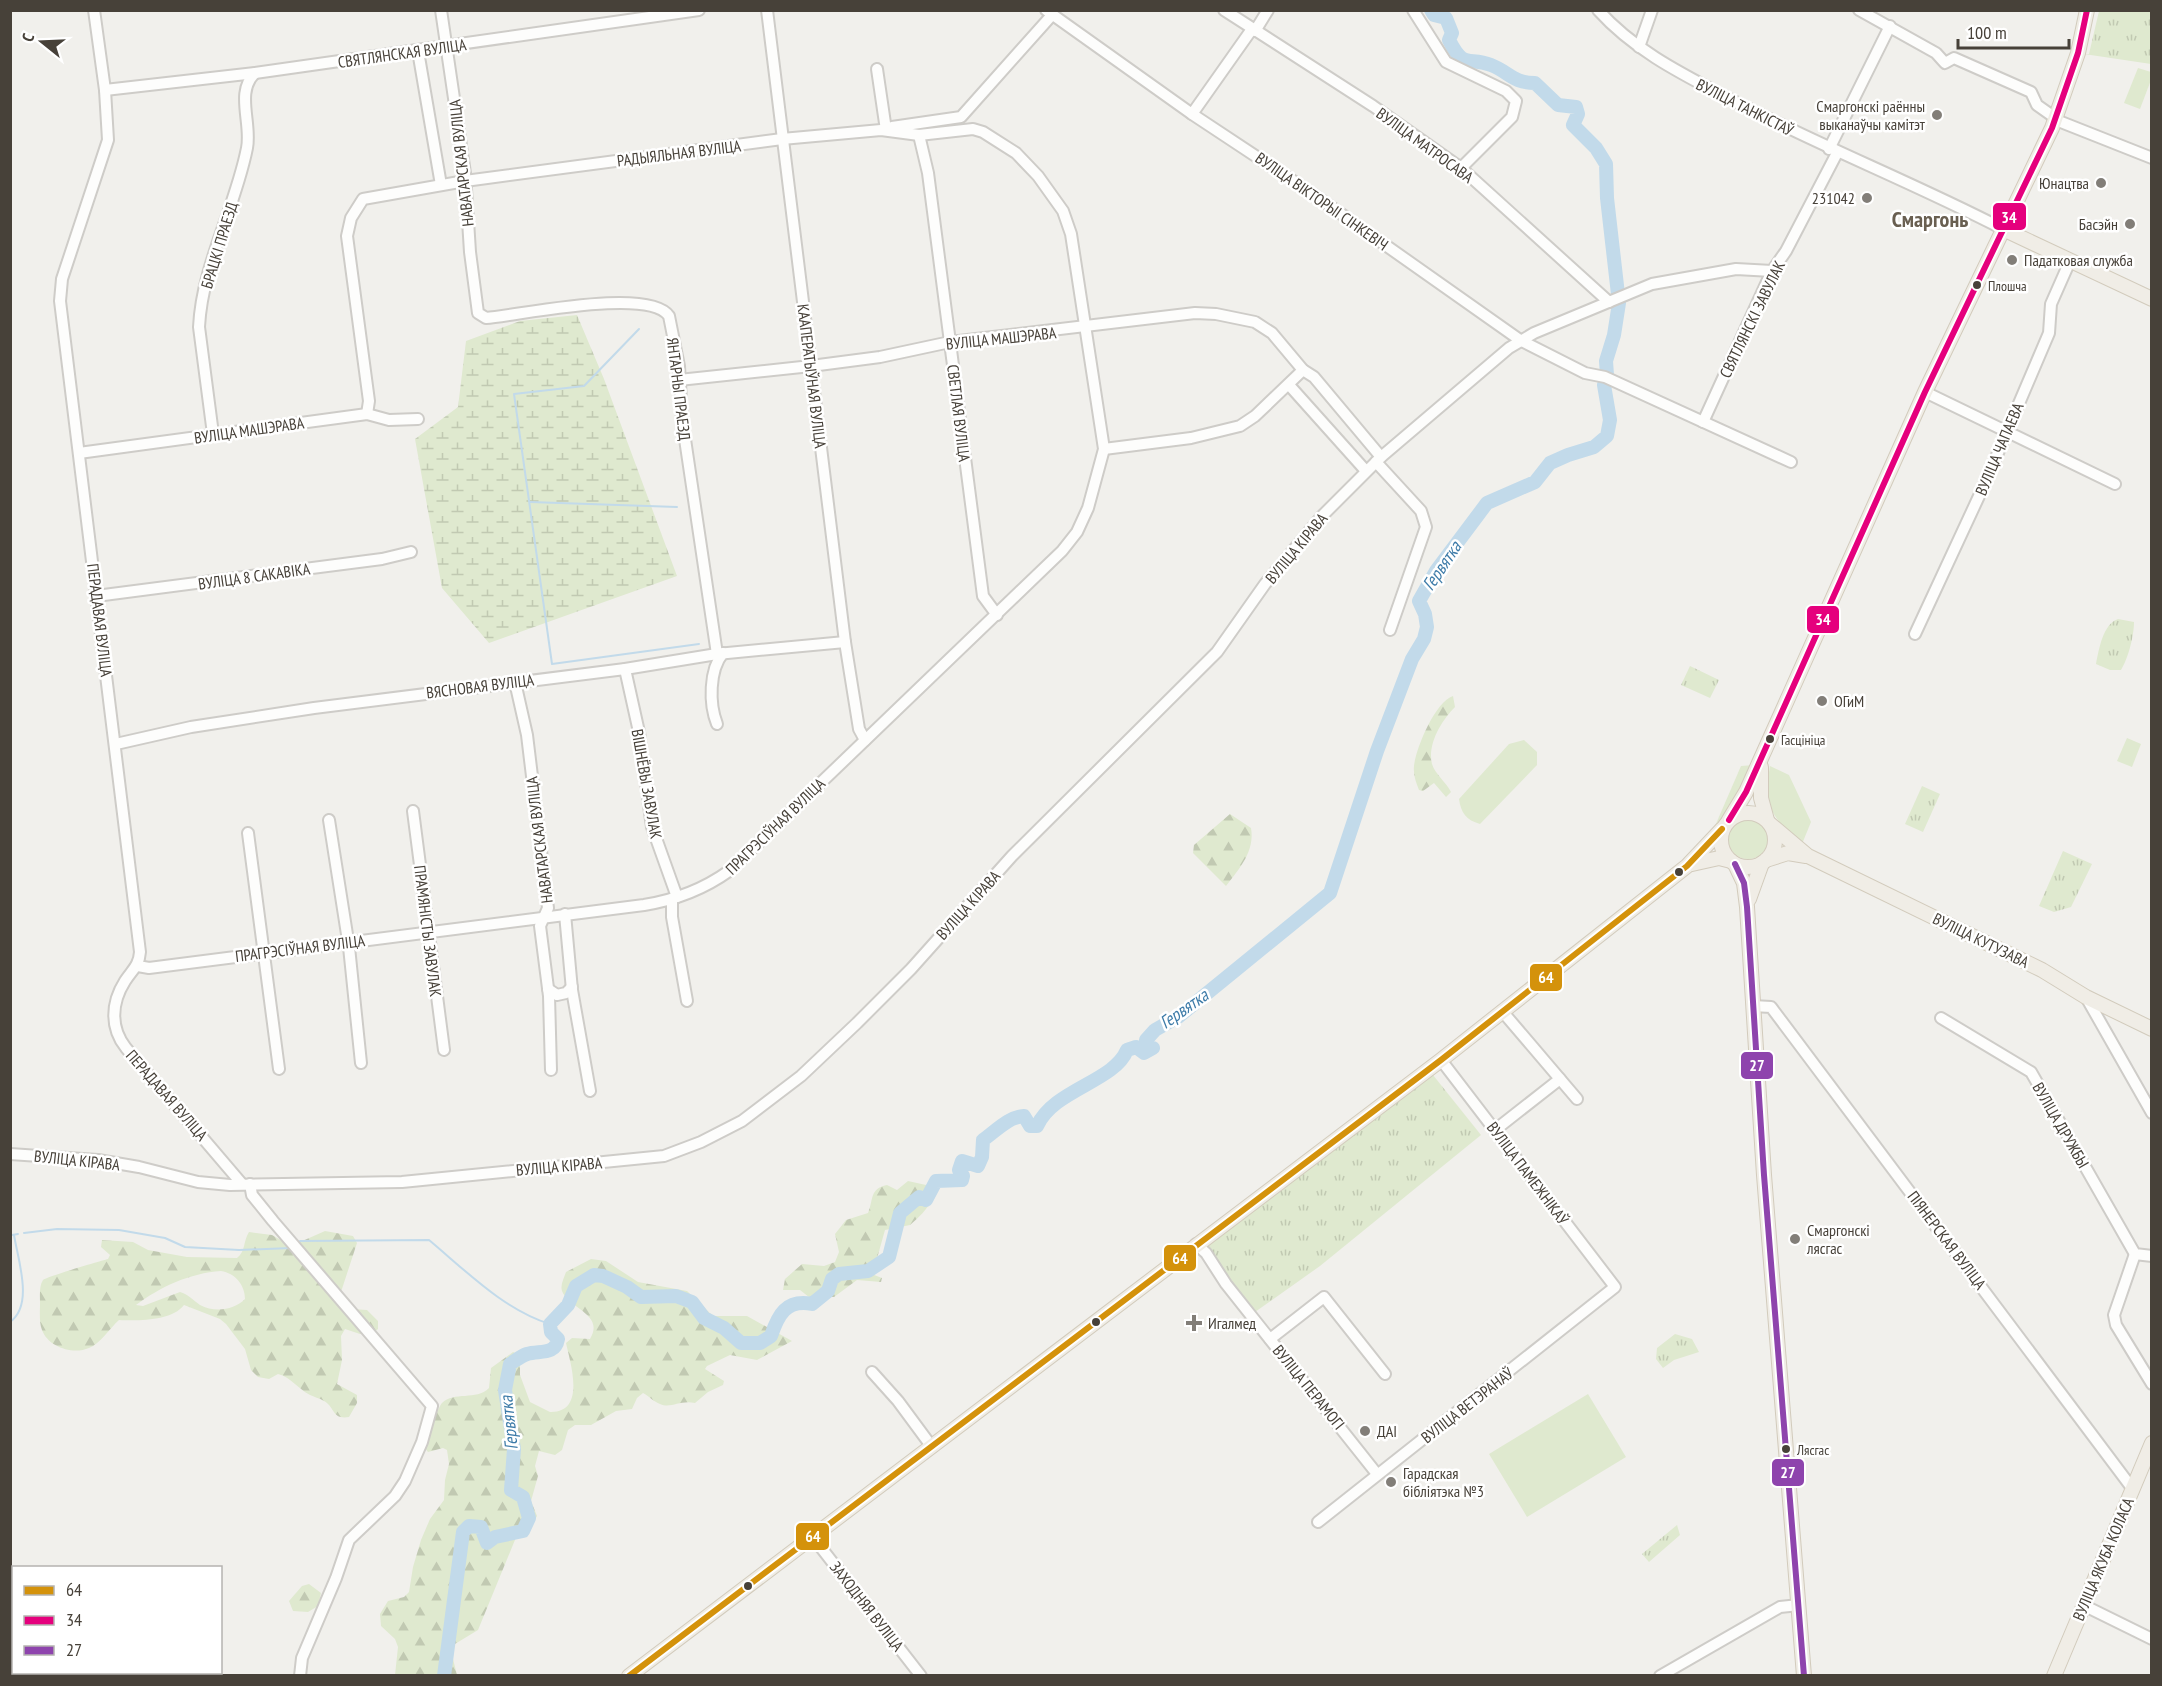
<svg xmlns="http://www.w3.org/2000/svg" width="2162" height="1686" viewBox="0 0 2162 1686" font-family="'PT Sans Narrow',sans-serif">
  <style>
    .grass { fill: #dfe9cf }
    .forest { fill: url(#forest-firs); fill-rule: evenodd }
    .wetland { fill: url(#wetland-marsh) }
    .park { fill: url(#park-tufts) }
    .lines { fill: none; stroke-linecap: round; stroke-linejoin: round }
    .stream { stroke: #c2daea; stroke-width: 2 }
    .river { stroke: #c2daea; stroke-width: 14 }
    .minor-casing { stroke: #ceccc8; stroke-width: 14 }
    .major-casing { stroke: #d2cbbc; stroke-width: 16 }
    .minor { stroke: #fdfdfc; stroke-width: 10 }
    .major { stroke: #f0ede6; stroke-width: 14 }
    .bus-1-casing { stroke: #fff; stroke-width: 10 }
    .bus-2-casing { stroke: #fff; stroke-width: 10 }
    .bus-3-casing { stroke: #fff; stroke-width: 10 }
    .bus-1 { stroke: #d4920b; stroke-width: 6 }
    .bus-2 { stroke: #e5007d; stroke-width: 6 }
    .bus-3 { stroke: #8e44ad; stroke-width: 6 }
    .poi-dot { fill: #827e78; stroke: #fff; stroke-width: 2 }
    .bus-dot { fill: #474139; stroke: #fff; stroke-width: 2 }
    .labels { text-anchor: middle; stroke-width: 5; stroke-linejoin: round; paint-order: stroke }
    .bus-label { font-size: 14px; fill: #474139; stroke: #fff; text-anchor: start }
    .street-label { font-size: 16px; fill: #474139; stroke: #fff }
    .poi-label { font-size: 16px; fill: #474139; stroke: #fff; text-anchor: start }
    .water-label { font-size: 18px; font-style: italic; fill: #3d7ba8; stroke: #fff }
    .district-label { font-size: 22px; font-weight: bold; fill: #695f51; stroke: #fff }
    .line-badge { stroke: #fff; stroke-width: 2 }
    .badge-label { font-size: 16px; text-anchor: middle; font-weight: bold; fill: #fff }
  </style>
  <defs>
    <pattern id="forest-firs" width="22" height="20" patternUnits="userSpaceOnUse" patternTransform="scale(1.5)"><rect width="22" height="20" fill="#dfe9cf"/><path d="M5 1l3.5 6h-7zM16 11l3.5 6h-7z" fill="#c1c9b2"/></pattern>
    <pattern id="wetland-marsh" width="20" height="14" patternUnits="userSpaceOnUse" patternTransform="scale(1.5)"><rect width="20" height="14" fill="#dfe9cf"/><path d="M1 5h8M5 5V1M11 12h8M15 12V8" fill="none" stroke="#c1c9b2"/></pattern>
    <pattern id="park-tufts" width="24" height="20" patternUnits="userSpaceOnUse" patternTransform="scale(1.5)"><rect width="24" height="20" fill="#dfe9cf"/><path d="M3 7l-1-3M5 7V3M7 7l1-3M15 17l-1-3M17 17v-4M19 17l1-3" fill="none" stroke="#c1c9b2"/></pattern>
  </defs>
  <rect width="100%" height="100%" fill="#f1f0ec"/>
  <g class="grass">
    <polygon points="2138,68 2151,72 2151,80 2140,109 2124,103"/>
    <polygon points="2127,738 2141,744 2132,767 2117,761"/>
    <path d="M1524 740 1537 752V765L1480 824C1466 820 1461 813 1459 799L1509 744Z"/>
    <polygon points="1754,765 1737,799 1715,826 1741,766"/>
    <path d="M1770 766 1789 775 1811 822 1802 844C1772 818 1763 807 1770 766Z"/>
    <circle cx="1748" cy="839" r="20"/>
    <polygon points="1588,1394 1626,1457 1527,1517 1489,1454"/>
  </g>
  <g class="forest">
    <path d="M1453 696 1455 707C1442 720 1427 744 1432 764 1435 774 1446 782 1451 792L1446 797 1434 783 1423 791 1419 790C1416 782 1413 775 1414 766 1416 748 1435 702 1453 696Z"/>
    <path d="M1230 814 1251 828C1255 851 1240 868 1226 886L1193 853 1194 845Z"/>
    <path d="M908 1181 926 1185 932 1199C929 1208 917 1219 910 1225L885 1230 876 1262 863 1268 864 1271 882 1278 881 1282 857 1280 834 1297H825L814 1301 800 1290H783L785 1279 802 1264 824 1266 835 1262 839 1252 835 1234 846 1220 868 1213C874 1199 869 1189 887 1185L897 1190Z"/>
    <path d="M325 1231 353 1236 357 1243 340 1295 352 1309 367 1310 378 1321V1329L372 1334H360L345 1329 341 1336 342 1360 337 1384 357 1395V1403L349 1417C332 1420 335 1407 324 1401 319 1398 314 1397 310 1395 298 1389 291 1377 278 1374L269 1379 258 1377 251 1370 245 1349 226 1324 220 1319 184 1305C172 1321 138 1321 119 1320 110 1328 100 1344 89 1348 73 1355 48 1347 42 1330 39 1323 40 1311 40 1303 40 1296 39 1286 43 1280 46 1277 100 1261 108 1259L110 1255 101 1247 102 1240 133 1242 148 1250 187 1257 237 1258C246 1251 243 1241 249 1232L272 1235 291 1246ZM221 1271C235 1273 245 1285 245 1299 234 1310 215 1313 200 1305 193 1300 188 1294 180 1292L143 1306 136 1305C160 1287 190 1273 221 1271Z"/>
    <path d="M591 1259 606 1261 638 1282 687 1291 713 1316H747L792 1341 757 1360 730 1355 707 1366 705 1369 724 1381 723 1385 708 1392 695 1403C679 1400 671 1409 660 1404 654 1402 649 1396 643 1393L637 1398 632 1409 616 1411 591 1425H575L568 1430 562 1450 555 1455 539 1451 535 1466 538 1476 531 1501 537 1516 533 1523 517 1535 478 1630 450 1647 457 1675H395L398 1647 395 1639 381 1626 380 1614 388 1601 404 1597 409 1592 413 1567 421 1540 430 1519 444 1500 445 1480 449 1464 447 1450 443 1448 428 1452 424 1447C426 1440 438 1407 442 1403 454 1391 476 1401 489 1388L491 1368 513 1352 520 1355V1375L530 1402 550 1412C587 1413 570 1362 566 1343L572 1338 590 1339C605 1314 569 1309 562 1291 560 1285 564 1278 566 1272Z"/>
    <polygon points="309,1584 321,1593 318,1606 308,1612 293,1611 289,1601 302,1586"/>
  </g>
  <polygon class="wetland" points="577,315 604,379 677,576 489,643 442,588 415,439 458,407 466,341 520,321"/>
  <g class="park">
    <polygon points="2099,11 2151,11 2151,64 2084,54 2089,54"/>
    <path d="M2118 619 2134 622C2134 636 2128 659 2121 670H2110L2096 664C2099 649 2103 624 2118 619Z"/>
    <polygon points="1690,666 1719,680 1710,698 1681,685"/>
    <polygon points="1922,786 1940,794 1923,832 1905,824"/>
    <polygon points="2063,851 2092,864 2071,907 2054,912 2039,906"/>
    <polygon points="1433,1075 1481,1135 1320,1266 1255,1312 1206,1247"/>
    <polygon points="1675,1334 1692,1339 1699,1352 1674,1360 1663,1368 1656,1359 1657,1348"/>
    <polygon points="1677,1525 1680,1535 1649,1562 1642,1554"/>
  </g>
  <g class="lines">
    <g class="stream">
      <polyline points="639,329 584,386 514,394 552,664 699,644"/>
      <polyline points="530,502 677,507"/>
      <polyline points="24,1233 57,1229 119,1230 165,1238 185,1247 239,1250 291,1248"/>
      <polyline points="12,1235 18,1234"/>
      <path d="M300 1241 429 1240C465 1270 504 1310 550 1324"/>
      <path d="M10 1322C34 1305 18 1260 14 1235"/>
    </g>
    <path class="river" d="M444 1676 463 1532 469 1526 481 1527 487 1543 495 1537 523 1531 529 1518 523 1497 511 1490 514 1449 505 1390 510 1364C515 1361 521 1356 527 1354 539 1350 555 1356 558 1339L551 1332 550 1324 568 1305 576 1286 594 1275 603 1276 627 1287 641 1297 676 1296 692 1302 704 1318 724 1328 741 1343H760L771 1336C778 1315 786 1299 812 1304L828 1291 832 1279 839 1274 868 1271 889 1257 900 1213 919 1197 926 1200 936 1181 962 1180 963 1176 959 1170 962 1161 978 1166 982 1157 983 1140C996 1131 1008 1117 1024 1116L1030 1126H1037C1054 1089 1114 1082 1127 1050L1136 1047 1144 1053 1153 1048 1148 1046 1146 1040 1155 1030 1178 1017 1330 893 1377 751 1412 659 1424 639 1427 627 1425 614 1419 601 1436 571 1487 503 1535 482 1550 463 1568 455 1594 447 1607 436 1610 420 1604 385 1607 375 1606 361 1614 335 1619 303 1607 198 1606 164 1596 148 1573 125 1578 114 1576 107 1558 105 1535 83C1513 83 1509 72 1491 65 1468 56 1464 70 1449 40L1452 33 1446 18 1434 15 1431 10"/>
    <g class="minor-casing">
      <g id="minor">
        <path d="M94 10 105 90 108 140 62 279 60 301 140 952C139 966 132 970 125 981 111 1003 110 1028 126 1048L242 1184"/>
        <path d="M441 10 465 173 470 252 478 313 486 318C521 315 649 287 669 316L679 366 682 419 717 654"/>
        <polyline points="767,10 845,642 859,729 865,740"/>
        <polyline points="1046,10 1192,114 1313,194 1520,340 1585,373 1605,377 1791,462"/>
        <polyline points="1224,10 1373,106 1461,168 1609,302"/>
        <polyline points="1413,10 1446,62 1506,91 1516,101 1512,117 1461,168"/>
        <path d="M1598 10C1634 50 1680 73 1726 97 1817 145 1912 182 2003 229"/>
        <polyline points="1859,10 1936,53 1945,63 1954,58 2031,92 2037,105 2061,122 2152,158"/>
        <polyline points="1255,31 1268,10"/>
        <polyline points="1639,47 1652,10"/>
        <polyline points="418,51 441,185"/>
        <polyline points="877,69 886,130"/>
        <polyline points="105,90 255,73 699,10"/>
        <polyline points="1192,114 1252,29"/>
        <polyline points="892,127 961,117 1052,15"/>
        <polyline points="919,135 928,173 983,596 997,615"/>
        <polyline points="1829,149 1890,26"/>
        <polyline points="679,380 811,366 880,357 950,342 1195,313 1216,314 1255,322 1272,333 1303,370 1314,377 1381,457"/>
        <polyline points="1289,385 1366,471"/>
        <polyline points="1925,392 2115,484"/>
        <polyline points="1703,422 1772,271 1786,251 1837,153"/>
        <path d="M213 434 199 327C202 265 235 209 247 148 252 123 235 92 255 73"/>
        <polyline points="1104,449 1191,438 1240,426 1255,416 1303,370"/>
        <polyline points="79,453 367,414 389,420 418,419"/>
        <polyline points="1376,462 1421,511 1426,527 1390,630"/>
        <polyline points="96,596 382,559 411,552"/>
        <polyline points="1915,634 1986,481 2049,333 2051,304 2070,261"/>
        <polyline points="625,669 639,732 652,827 677,897"/>
        <polyline points="515,682 527,735 548,908 540,926 549,996 551,1070"/>
        <path d="M717 724C709 704 709 670 723 653"/>
        <polyline points="116,744 191,727 314,708 625,669 717,654 845,642"/>
        <polyline points="413,811 444,1050"/>
        <polyline points="329,820 349,947 361,1063"/>
        <polyline points="248,833 279,1069"/>
        <polyline points="672,899 672,917 687,1001"/>
        <polyline points="565,914 572,990 590,1091"/>
        <path d="M138 966 149 968 644 905C675 900 704 889 729 871L1062 551 1077 532 1088 508 1104 449 1071 234 1063 211 1038 176 1016 153 983 132 973 129 919 135 881 130 782 139 465 181 363 199 351 218 347 236 369 401 367 414"/>
        <polyline points="548,989 557,995 566,993 572,987"/>
        <polyline points="2086,997 2152,1113"/>
        <polyline points="1753,1006 1771,1007 2132,1488"/>
        <polyline points="1502,1011 1577,1099"/>
        <polyline points="1941,1018 2031,1072 2135,1254 2152,1256"/>
        <polyline points="1495,1130 1560,1079"/>
        <polyline points="10,1154 98,1160 139,1167 198,1182 230,1185 402,1182 664,1156 701,1142 742,1121 801,1076 857,1023 911,969 1012,856 1217,652 1265,584 1322,516 1381,457 1509,348 1534,333 1652,284 1736,269 1772,271"/>
        <polyline points="250,1184 252,1195 273,1221 432,1406 422,1442 405,1481 395,1496 349,1540 336,1578 302,1658 300,1676"/>
        <polyline points="1196,1244 1206,1253 1226,1284 1377,1474"/>
        <polyline points="2135,1254 2114,1315 2116,1325 2152,1384"/>
        <polyline points="1270,1339 1324,1297 1385,1374"/>
        <polyline points="872,1372 898,1401 932,1447"/>
        <polyline points="1318,1522 1615,1287 1441,1060"/>
        <polyline points="812,1536 921,1676"/>
        <polyline points="2083,1605 2152,1639"/>
        <polyline points="1660,1676 1780,1607 1799,1605"/>
      </g>
    </g>
    <g class="major-casing">
      <g id="major">
        <polyline points="2003,229 2152,299"/>
        <polyline points="1761,767 1761,798 1767,820"/>
        <circle cx="1748" cy="840" r="27"/>
        <polyline points="1729,820 1746,792 1925,392 2052,128 2078,53 2087,10"/>
        <polyline points="1770,824 1808,856 2042,970 2086,997 2152,1029"/>
        <polyline points="1766,860 1788,853 1806,856"/>
        <polyline points="1692,864 1719,858 1731,861"/>
        <polyline points="1735,864 1744,883 1747,907 1764,1175 1804,1676"/>
        <polyline points="1749,899 1762,863"/>
        <polyline points="629,1676 1441,1060 1687,866 1722,829"/>
        <polyline points="2054,1676 2152,1443"/>
      </g>
    </g>
    <use href="#minor" class="minor"/>
    <use href="#major" class="major"/>
    <g class="bus-1-casing">
      <polyline id="bus-1" points="629,1676 1441,1060 1687,866 1722,829"/>
    </g>
    <g class="bus-2-casing">
      <polyline id="bus-2" points="1729,820 1746,792 1925,392 2052,128 2078,53 2087,10"/>
    </g>
    <g class="bus-3-casing">
      <polyline id="bus-3" points="1735,864 1744,883 1747,907 1764,1175 1804,1676"/>
    </g>
    <use href="#bus-1" class="bus-1"/>
    <use href="#bus-2" class="bus-2"/>
    <use href="#bus-3" class="bus-3"/>
  </g>
  <g class="poi-dot">
    <circle cx="1937" cy="115" r="6"/>
    <circle cx="2101" cy="183" r="6"/>
    <circle cx="1867" cy="198" r="6"/>
    <circle cx="2130" cy="224" r="6"/>
    <circle cx="2012" cy="260" r="6"/>
    <circle cx="1822" cy="701" r="6"/>
    <circle cx="1795" cy="1239" r="6"/>
    <path d="M1191 1314h6v6h6v6h-6v6h-6v-6h-6v-6h6z"/>
    <circle cx="1365" cy="1431" r="6"/>
    <circle cx="1391" cy="1482" r="6"/>
  </g>
  <g class="bus-dot">
    <circle cx="1977" cy="285" r="5"/>
    <circle cx="1770" cy="739" r="5"/>
    <circle cx="1679" cy="872" r="5"/>
    <circle cx="1096" cy="1322" r="5"/>
    <circle cx="1786" cy="1449" r="5"/>
    <circle cx="748" cy="1586" r="5"/>
  </g>
  <g class="labels">
    <g class="bus-label">
      <text x="1988" y="291">Плошча</text>
      <text x="1781" y="745">Гасцініца</text>
      <text x="1797" y="1455">Лясгас</text>
    </g>
    <g class="street-label">
      <text transform="translate(402 53) rotate(-8)" y="6">СВЯТЛЯНСКАЯ ВУЛІЦА</text>
      <text transform="translate(1745 107) rotate(27)" y="6">ВУЛІЦА ТАНКІСТАЎ</text>
      <text transform="translate(1425 145) rotate(36)" y="6">ВУЛІЦА МАТРОСАВА</text>
      <text transform="translate(679 153) rotate(-7)" y="6">РАДЫЯЛЬНАЯ ВУЛІЦА</text>
      <text transform="translate(461 163) rotate(-96)" y="6">НАВАТАРСКАЯ ВУЛІЦА</text>
      <text transform="translate(1322 201) rotate(35)" y="6">ВУЛІЦА ВІКТОРЫІ СІНКЕВІЧ</text>
      <text transform="translate(219 245) rotate(-73)" y="6">БРАЦКІ ПРАЕЗД</text>
      <text transform="translate(1752 319) rotate(-64)" y="6">СВЯТЛЯНСКІ ЗАВУЛАК</text>
      <text transform="translate(1001 338) rotate(-6)" y="6">ВУЛІЦА МАШЭРАВА</text>
      <text transform="translate(812 376) rotate(83)" y="6">КААПЕРАТЫЎНАЯ ВУЛІЦА</text>
      <text transform="translate(679 389) rotate(83)" y="6">ЯНТАРНЫ ПРАЕЗД</text>
      <text transform="translate(959 413) rotate(83)" y="6">СВЕТЛАЯ ВУЛІЦА</text>
      <text transform="translate(249 430) rotate(-8)" y="6">ВУЛІЦА МАШЭРАВА</text>
      <text transform="translate(1999 449) rotate(-67)" y="6">ВУЛІЦА ЧАПАЕВА</text>
      <text transform="translate(1296 548) rotate(-50)" y="6">ВУЛІЦА КІРАВА</text>
      <text transform="translate(254 576) rotate(-8)" y="6">ВУЛІЦА 8 САКАВІКА</text>
      <text transform="translate(100 620) rotate(83)" y="6">ПЕРАДАВАЯ ВУЛІЦА</text>
      <text transform="translate(480 686) rotate(-7)" y="6">ВЯСНОВАЯ ВУЛІЦА</text>
      <text transform="translate(647 784) rotate(80)" y="6">ВІШНЁВЫ ЗАВУЛАК</text>
      <text transform="translate(775 826) rotate(-44)" y="6">ПРАГРЭСІЎНАЯ ВУЛІЦА</text>
      <text transform="translate(539 840) rotate(-97)" y="6">НАВАТАРСКАЯ ВУЛІЦА</text>
      <text transform="translate(968 905) rotate(-48)" y="6">ВУЛІЦА КІРАВА</text>
      <text transform="translate(428 931) rotate(83)" y="6">ПРАМЯНІСТЫ ЗАВУЛАК</text>
      <text transform="translate(1981 940) rotate(26)" y="6">ВУЛІЦА КУТУЗАВА</text>
      <text transform="translate(300 948) rotate(-7)" y="6">ПРАГРЭСІЎНАЯ ВУЛІЦА</text>
      <text transform="translate(167 1095) rotate(49)" y="6">ПЕРАДАВАЯ ВУЛІЦА</text>
      <text transform="translate(2061 1125) rotate(60)" y="6">ВУЛІЦА ДРУЖБЫ</text>
      <text transform="translate(77 1160) rotate(6)" y="6">ВУЛІЦА КІРАВА</text>
      <text transform="translate(559 1166) rotate(-5)" y="6">ВУЛІЦА КІРАВА</text>
      <text transform="translate(1528 1173) rotate(53)" y="6">ВУЛІЦА ПАМЕЖНІКАЎ</text>
      <text transform="translate(1947 1240) rotate(53)" y="6">ПІЯНЕРСКАЯ ВУЛІЦА</text>
      <text transform="translate(1309 1387) rotate(51)" y="6">ВУЛІЦА ПЕРАМОГІ</text>
      <text transform="translate(1467 1405) rotate(-38)" y="6">ВУЛІЦА ВЕТЭРАНАЎ</text>
      <text transform="translate(2103 1559) rotate(-67)" y="6">ВУЛІЦА ЯКУБА КОЛАСА</text>
      <text transform="translate(867 1606) rotate(52)" y="6">ЗАХОДНЯЯ ВУЛІЦА</text>
    </g>
    <g class="poi-label">
      <text x="1925" y="112" text-anchor="end">Смаргонскі раённы<tspan x="1925" dy="18">выканаўчы камітэт</tspan></text>
      <text x="2089" y="189" text-anchor="end">Юнацтва</text>
      <text x="1855" y="204" text-anchor="end">231042</text>
      <text x="2118" y="230" text-anchor="end">Басэйн</text>
      <text x="2024" y="266">Падатковая служба</text>
      <text x="1834" y="707">ОГиМ</text>
      <text x="1807" y="1236">Смаргонскі<tspan x="1807" dy="18">лясгас</tspan></text>
      <text x="1208" y="1329">Игалмед</text>
      <text x="1377" y="1437">ДАІ</text>
      <text x="1403" y="1479">Гарадская<tspan x="1403" dy="18">бібліятэка №3</tspan></text>
    </g>
    <g class="water-label">
      <text transform="translate(1442 566) rotate(-56)" y="6">Гервятка</text>
      <text transform="translate(1184 1009) rotate(-35)" y="6">Гервятка</text>
      <text transform="translate(509 1423) rotate(-96)" y="6">Гервятка</text>
    </g>
    <g class="district-label">
      <text x="1930" y="227">Смаргонь</text>
    </g>
  </g>
  <g class="line-badge">
    <rect x="1992" y="202" width="35" height="29" rx="6" fill="#e5007d"/>
    <rect x="1806" y="605" width="34" height="29" rx="6" fill="#e5007d"/>
    <rect x="1529" y="963" width="34" height="29" rx="6" fill="#d4920b"/>
    <rect x="1740" y="1051" width="34" height="29" rx="6" fill="#8e44ad"/>
    <rect x="1163" y="1244" width="34" height="28" rx="6" fill="#d4920b"/>
    <rect x="1771" y="1458" width="34" height="29" rx="6" fill="#8e44ad"/>
    <rect x="795" y="1522" width="35" height="29" rx="6" fill="#d4920b"/>
  </g>
  <g class="badge-label">
    <text x="2009" y="223">34</text>
    <text x="1823" y="625">34</text>
    <text x="1546" y="983">64</text>
    <text x="1757" y="1071">27</text>
    <text x="1180" y="1264">64</text>
    <text x="1788" y="1478">27</text>
    <text x="813" y="1542">64</text>
  </g>
  <rect width="2162" height="1686" fill="none" stroke="#474139" stroke-width="24"/>
  <rect x="12" y="1566" width="210" height="108" fill="#ffffff" stroke="#b5b3b0" stroke-width="1.5"/>
  <rect x="24" y="1586" width="30" height="9" fill="#d4920b" stroke="#b5b3b0" stroke-width="1.5"/>
  <text x="66" y="1596" font-size="18" fill="#474139">64</text>
  <rect x="24" y="1616" width="30" height="9" fill="#e5007d" stroke="#b5b3b0" stroke-width="1.5"/>
  <text x="66" y="1626" font-size="18" fill="#474139">34</text>
  <rect x="24" y="1646" width="30" height="9" fill="#8e44ad" stroke="#b5b3b0" stroke-width="1.5"/>
  <text x="66" y="1656" font-size="18" fill="#474139">27</text>
  <g transform="translate(42 42) rotate(288)" stroke="#ffffff" stroke-width="4.5" paint-order="stroke">
  <path d="M0-4.5L10 22L0 15L-10 22Z" fill="#474139"/>
  <text y="-9" font-size="16" font-weight="bold" text-anchor="middle" fill="#474139">С</text>
  </g>
  <path d="M1958 39v9h111v-9" fill="none" stroke="#474139" stroke-width="3"/>
  <text x="1967" y="39" font-size="18" fill="#474139" stroke="#ffffff" stroke-width="4.5" paint-order="stroke">100 m</text>
</svg>
